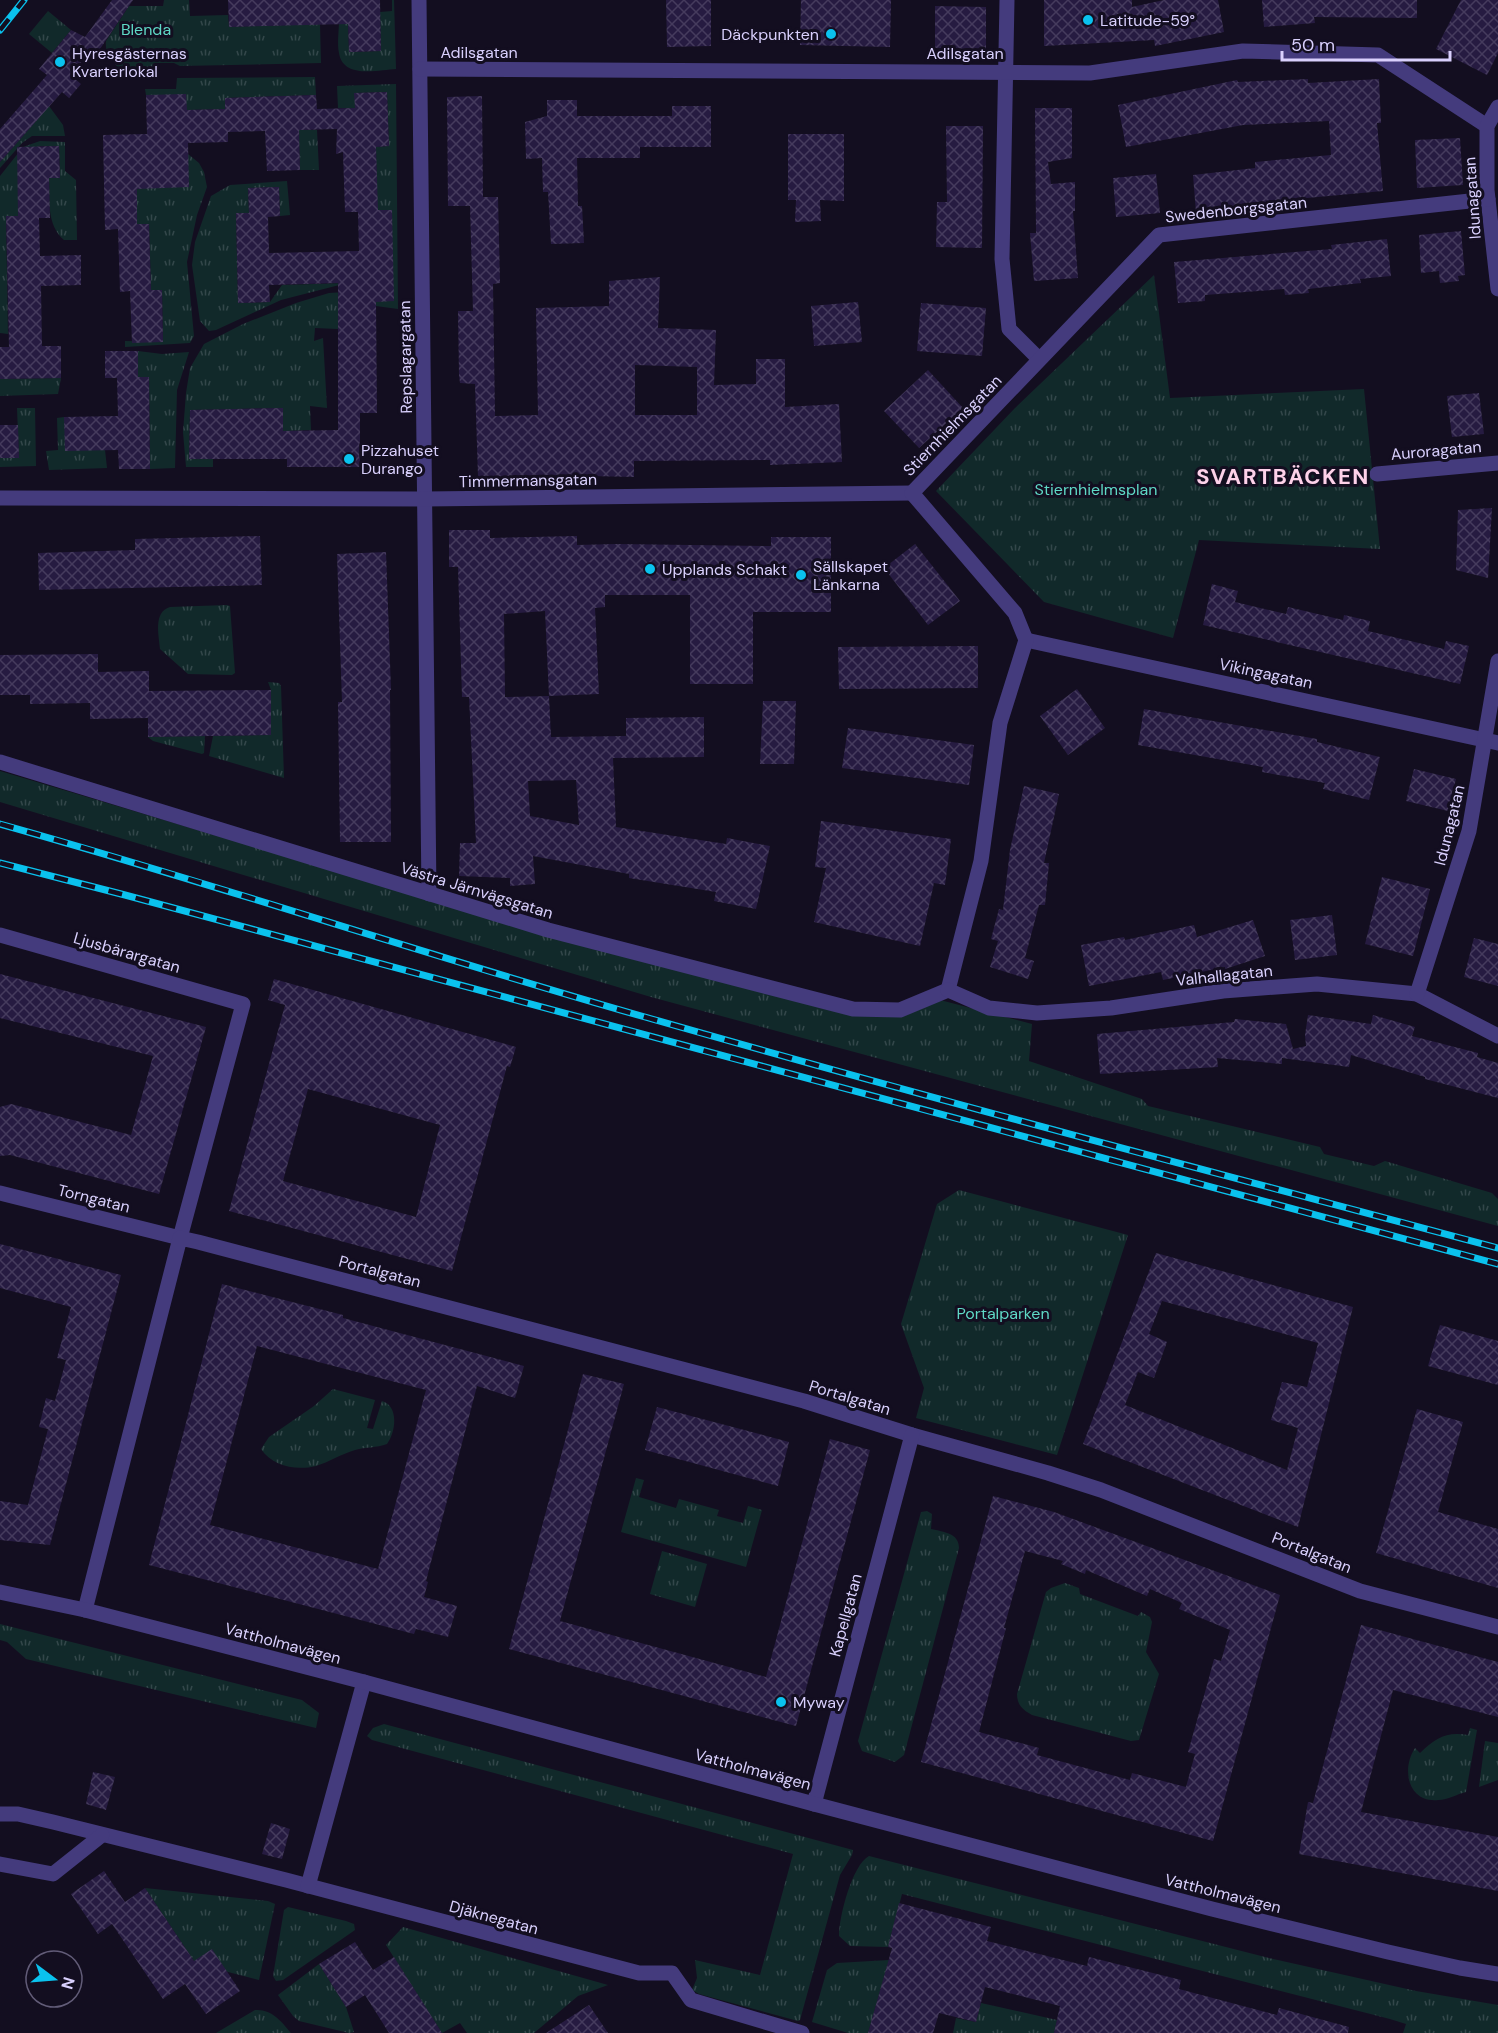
<svg xmlns="http://www.w3.org/2000/svg" width="1498" height="2033" viewBox="0 0 1498 2033" font-family="'DM Sans',sans-serif">
  <style>
    .grass { fill: url(#grass-tufts) }
    .building { fill: url(#building-cross-hatch); fill-rule: evenodd }
    .lines { fill: none; stroke-linecap: round; stroke-linejoin: round }
    .minor { stroke: #443b7d; stroke-width: 15 }
    .tertiary { stroke: #443b7d; stroke-width: 15 }
    .rail-casing { stroke: #0ac2ee; stroke-width: 7 }
    .rail { stroke: #130e20; stroke-width: 4.5; stroke-dasharray: 14; stroke-linecap: butt }
    .poi-dot { fill: #0ac2ee; stroke: #130e20; stroke-width: 2 }
    .labels { text-anchor: middle; stroke-width: 6; stroke-linejoin: round; paint-order: stroke }
    .poi-label { font-size: 16px; fill: #d9d0fd; stroke: #130e20; text-anchor: start }
    .park-label { font-size: 16px; fill: #5fd9c6; stroke: #130e20 }
    .street-label { font-size: 16px; fill: #d9d0fd; stroke: #130e20 }
    .district-label { font-size: 22px; font-weight: bold; letter-spacing: 1.5px; fill: #fdd1e9; stroke: #130e20 }
  </style>
  <defs>
    <pattern id="grass-tufts" width="24" height="20" patternUnits="userSpaceOnUse" patternTransform="scale(1.5)"><rect width="24" height="20" fill="#11292a"/><path d="M3 7l-1-3M5 7V3M7 7l1-3M15 17l-1-3M17 17v-4M19 17l1-3" fill="none" stroke="#33474a"/></pattern>
    <pattern id="building-cross-hatch" width="8" height="8" patternUnits="userSpaceOnUse" patternTransform="scale(1.5)"><rect width="8" height="8" fill="#261b41"/><path d="M0 0l8 8M0 8l8-8" fill="none" stroke="#453b5d"/></pattern>
  </defs>
  <rect width="100%" height="100%" fill="#130e20"/>
  <g class="grass">
    <path d="M164 0H189L190 16 228 15 229 27 320 24 321 63 180 66 174 63H157V72L150 75 128 76C118 67 104 56 106 41L129 6H163Z"/>
    <path d="M392 0H394L396 69C378 70 343 79 339 53 337 43 339 31 339 20H348L349 52 381 51 380 12 392 11Z"/>
    <polygon points="48,11 71,30 52,53 29,34"/>
    <polygon points="315,77 316,95 225,98 225,109 187,110 146,95 145,89 176,89 177,78"/>
    <polygon points="396,84 398,309 376,306 338,310 338,329 315,328 314,341 323,338 327,408 310,406 311,430 287,431 284,459 282,408 190,410 189,458 213,459 213,467 186,467 183,432 186,393 190,368 204,344 243,324 296,303 329,293 362,291 392,210 377,210 376,147 389,146 387,92 355,93 355,108 338,108 337,86"/>
    <polygon points="49,106 63,125 65,136 32,136 22,143 0,168 0,162"/>
    <polygon points="293,130 317,130 319,170 300,170 299,141"/>
    <path d="M40 141 65 142V171L76 180 77 240H64C46 224 50 200 49 178L60 177 59 146H38V178L18 216 6 217 8 334 0 333V176L23 147Z"/>
    <polygon points="188,154 199,163 204,172 207,187 197,215 187,262 194,336 190,343 125,347 125,341 163,342 162,290 151,290 149,224 134,224 137,216 137,189"/>
    <polygon points="287,181 290,215 280,216 279,187 248,188 249,213 236,213 238,303 270,302 282,285 347,283 281,300 216,330 209,331 200,321 192,265 195,242 211,196 230,185"/>
    <polygon points="1154,275 1170,398 1364,389 1380,549 1199,540 1173,638 1044,602 936,491 1015,408"/>
    <polygon points="138,351 162,354 189,352 177,390 175,468 150,469 149,377 138,377"/>
    <polygon points="61,378 58,394 0,396 0,379"/>
    <polygon points="17,408 35,408 36,466 0,467 0,458 19,458"/>
    <polygon points="64,417 105,450 107,468 49,470 46,451 58,450 57,418"/>
    <path d="M227 605 230 606 235 673 232 675 188 674 160 649C159 635 153 612 170 607Z"/>
    <polygon points="268,682 279,683 281,686 284,778 209,756 213,736 271,735 271,690"/>
    <polygon points="205,736 204,753 202,754 153,741 148,737"/>
    <polygon points="0,771 214,835 874,1016 940,1000 1032,1024 1029,1061 1142,1099 1148,1106 1320,1147 1324,1154 1374,1166 1385,1161 1492,1193 1498,1199 1498,1226 651,997 0,802"/>
    <polygon points="959,1190 1128,1235 1057,1455 916,1418 924,1388 901,1324 937,1204"/>
    <path d="M333 1389 375 1400 367 1428 373 1429 382 1401C399 1406 396 1432 387 1444 376 1448 366 1447 355 1450 341 1454 329 1462 316 1466 296 1471 272 1466 261 1449L269 1437 314 1406Z"/>
    <polygon points="636,1478 644,1480 639,1497 676,1508 679,1499 719,1510 717,1516 743,1523 748,1506 762,1510 746,1567 621,1532"/>
    <path d="M927 1511 932 1514 931 1529C944 1532 959 1533 959 1548L904 1755 895 1762 862 1751 858 1741 921 1512Z"/>
    <polygon points="662,1551 707,1564 695,1607 650,1594"/>
    <path d="M1065 1583 1079 1588 1080 1594 1138 1616 1141 1612 1150 1617 1152 1622 1146 1652 1159 1674 1139 1740 1131 1741 1032 1715C1023 1710 1017 1705 1017 1694L1046 1592 1051 1588Z"/>
    <polygon points="0,1624 302,1700 319,1713 316,1728 26,1659 7,1642 0,1640"/>
    <polygon points="384,1724 853,1850 852,1855 840,1875 800,2020 798,2021 699,1994 692,1990 697,1978 695,1960 760,1975 793,1854 372,1740 367,1736 373,1728"/>
    <path d="M1470 1728 1477 1730 1466 1792C1457 1794 1448 1800 1438 1800 1408 1803 1401 1769 1415 1748L1420 1753C1435 1738 1447 1731 1468 1735Z"/>
    <polygon points="1485,1741 1498,1743 1498,1780 1479,1787"/>
    <path d="M869 1856 1269 1958 1416 1991 1498 2005V2033H1403L1406 2024 1390 2019 902 1894 888 1947 850 1946 839 1936C839 1917 852 1865 869 1856Z"/>
    <polygon points="145,1888 268,1901 275,1904 259,1980 228,1972 194,1961"/>
    <polygon points="288,1907 346,1921 354,1924 355,1930 283,1980 276,1981 273,1976 284,1910"/>
    <polygon points="403,1927 608,1985 578,1996 534,2033 467,2033 460,2023 442,2033 386,1945"/>
    <polygon points="889,1960 868,2033 848,2033 812,2022 827,1970 837,1963"/>
    <polygon points="319,1964 346,2007 354,2032 349,2033 299,2021 293,2016 278,1995"/>
    <polygon points="981,2003 1057,2020 1054,2033 953,2033 956,2018 976,2022"/>
    <path d="M255 2010C272 2009 281 2021 291 2033H216Z"/>
  </g>
  <g class="building">
    <polygon points="112,0 133,0 100,49 70,70 77,76 75,79 81,84 69,98 62,92 0,162 0,129 47,75 39,69 71,30 85,37"/>
    <polygon points="228,0 380,0 381,51 349,52 348,24 229,27"/>
    <polygon points="666,0 711,0 711,46 667,47"/>
    <polygon points="801,0 891,0 890,47 800,45"/>
    <polygon points="1044,0 1132,0 1132,7 1164,0 1218,0 1224,32 1155,46 1154,40 1044,46"/>
    <polygon points="1262,0 1417,0 1417,18 1314,17 1315,23 1264,27"/>
    <polygon points="1461,0 1498,0 1498,53 1487,75 1436,49"/>
    <polygon points="935,6 986,7 986,49 935,48"/>
    <polygon points="1308,79 1308,83 1379,79 1381,123 1377,123 1383,191 1307,198 1307,201 1196,213 1193,175 1255,168 1255,162 1331,155 1329,121 1243,125 1126,147 1118,105 1237,80 1238,82"/>
    <polygon points="387,92 389,146 376,147 378,210 392,210 394,301 376,302 377,413 360,413 360,467 287,467 287,459 189,459 190,410 283,408 283,431 338,430 338,283 269,285 270,302 238,303 236,213 249,213 248,188 279,187 280,216 268,217 269,253 359,251 358,212 345,212 343,152 336,154 337,129 299,130 300,170 267,171 265,131 228,132 228,142 188,143 189,187 137,189 137,224 149,224 151,290 162,290 163,342 132,343 130,291 120,292 118,229 105,230 103,135 147,134 146,95 186,94 187,110 225,109 225,98 316,95 317,109 355,108 354,93"/>
    <path d="M482 96 483 197H498L500 283 493 284 495 416 538 415 536 308 609 306V281L660 277 658 328 716 330 714 385 756 384V359H785V407L839 404 842 462 770 465V460L634 461V477L545 475 478 477 475 384 460 383 459 375 458 311H473L470 206H448L447 97ZM635 365 697 367V415H635Z"/>
    <polygon points="547,100 577,100 577,116 672,116 672,106 711,106 711,147 640,147 640,158 577,158 578,206 582,206 584,243 551,244 548,192 543,192 542,158 526,159 525,122 547,116"/>
    <polygon points="1035,108 1072,108 1072,158 1048,162 1051,184 1075,182 1075,211 1073,211 1078,278 1034,281 1030,233 1036,233"/>
    <polygon points="946,126 983,126 982,248 936,247 937,202 947,202"/>
    <polygon points="788,134 844,134 844,201 820,200 821,221 795,222 796,200 788,200"/>
    <polygon points="1460,138 1463,185 1417,188 1415,140"/>
    <polygon points="59,146 60,178 49,178 50,218 39,218 40,256 81,255 81,285 41,286 42,346 61,346 61,378 0,379 0,347 9,347 6,216 18,216 17,147"/>
    <polygon points="1156,174 1160,213 1116,217 1113,178"/>
    <polygon points="1461,231 1465,275 1458,276 1459,281 1440,283 1439,271 1421,273 1419,235"/>
    <polygon points="1387,239 1391,276 1360,279 1361,283 1308,289 1309,293 1285,295 1284,289 1205,295 1205,301 1178,303 1174,262 1332,249 1331,245"/>
    <polygon points="858,302 862,342 814,346 811,306"/>
    <polygon points="921,303 986,308 982,356 917,351"/>
    <polygon points="105,351 138,351 138,377 149,377 150,469 119,469 118,450 65,451 64,417 118,416 117,378 105,378"/>
    <polygon points="928,370 963,408 919,448 884,411"/>
    <polygon points="1479,393 1484,434 1452,437 1447,396"/>
    <polygon points="0,425 18,425 19,458 0,458"/>
    <polygon points="1492,508 1488,578 1456,570 1458,510"/>
    <path d="M449 530H490V538L577 536V545L616 544 771 546V537H831V612H753V684H690V595H605V607L595 608 599 694 549 696 545 611 504 614 505 697 549 696 551 737 626 736V718L704 717V757L613 758 616 827 726 844 727 838 770 846 756 909 714 901 716 892 629 878V874L533 856 535 884 510 886V878L459 876 460 843H476L469 697H462L458 567H449ZM576 780 579 825 530 816 528 781Z"/>
    <polygon points="260,536 262,585 39,590 38,553 135,550 135,539"/>
    <polygon points="915,544 960,601 928,625 884,568"/>
    <polygon points="386,552 391,690 390,690 391,842 340,842 338,702 342,702 337,554"/>
    <polygon points="1212,584 1238,591 1235,602 1286,614 1288,607 1343,620 1344,615 1370,621 1368,631 1444,649 1446,641 1469,646 1460,684 1203,625"/>
    <polygon points="978,646 978,688 839,689 838,647"/>
    <polygon points="98,654 98,672 149,671 149,691 271,690 271,735 148,737 148,718 90,719 90,703 30,704 30,695 0,695 0,655"/>
    <polygon points="1077,689 1105,728 1068,755 1040,716"/>
    <polygon points="763,701 796,701 794,764 760,764"/>
    <polygon points="1144,709 1317,739 1317,742 1380,757 1369,800 1323,789 1325,783 1262,772 1263,767 1138,745"/>
    <polygon points="848,728 974,745 969,785 842,768"/>
    <polygon points="1414,769 1456,779 1448,811 1406,801"/>
    <polygon points="1024,786 1059,794 1044,863 1049,863 1045,905 1039,905 1025,958 1034,961 1028,979 990,967 998,941 991,939 999,909 1003,910 1010,850"/>
    <polygon points="821,821 951,839 945,885 934,883 920,946 814,922 826,868 815,867"/>
    <polygon points="1382,877 1430,889 1413,956 1365,944"/>
    <polygon points="1332,915 1337,955 1295,960 1290,920"/>
    <polygon points="1253,920 1265,956 1225,969 1225,967 1163,980 1161,972 1089,986 1081,945 1124,937 1125,940 1194,925 1197,937"/>
    <polygon points="1474,938 1498,944 1498,986 1464,977"/>
    <polygon points="0,974 206,1027 159,1194 10,1155 0,1156 0,1107 11,1104 131,1135 153,1056 0,1018"/>
    <path d="M274 979 516 1047 510 1067 507 1066 452 1271 229 1211 285 1005 268 1000ZM308 1089 440 1125 416 1217 283 1181Z"/>
    <polygon points="1308,1015 1371,1024 1373,1015 1415,1027 1412,1036 1478,1053 1477,1057 1498,1063 1498,1098 1425,1079 1425,1077 1351,1055 1349,1067 1282,1058 1282,1064 1217,1058 1218,1067 1100,1074 1097,1034 1234,1022 1235,1019 1286,1024 1293,1049 1306,1046 1305,1035"/>
    <polygon points="0,1244 121,1275 50,1545 0,1540 0,1501 28,1505 48,1429 39,1427 46,1398 55,1401 66,1360 57,1358 71,1307 0,1288"/>
    <path d="M1156 1253 1353 1307 1298 1527 1083 1444ZM1162 1301 1318 1343 1307 1387 1282 1382 1271 1420 1298 1428 1287 1470 1125 1405 1138 1372 1154 1378 1167 1342 1149 1334Z"/>
    <path d="M222 1284 343 1315V1318L524 1366 515 1398 477 1386 426 1581 428 1582 424 1597 457 1606 448 1637 416 1629 414 1634 149 1565ZM257 1346 426 1390 378 1569 210 1525Z"/>
    <polygon points="1440,1325 1498,1341 1498,1385 1428,1366"/>
    <polygon points="583,1374 624,1384 560,1621 766,1677 830,1439 870,1450 796,1726 509,1649"/>
    <polygon points="657,1407 789,1442 778,1486 645,1450"/>
    <polygon points="1417,1409 1463,1422 1438,1512 1498,1529 1498,1588 1376,1553"/>
    <path d="M993 1496 1054 1512 1280 1595 1213 1841 921 1762ZM1025 1551 1063 1561 1061 1564 1085 1574 1086 1570 1147 1596 1150 1589 1182 1603 1179 1609 1230 1630 1221 1661 1214 1659 1207 1685 1188 1752 1195 1754 1186 1787 1132 1773 1130 1780 1037 1755 1039 1748 979 1732 1006 1628H1004Z"/>
    <polygon points="1361,1625 1498,1662 1498,1717 1393,1690 1361,1812 1498,1837 1498,1891 1299,1854 1308,1802 1313,1803"/>
    <polygon points="93,1772 115,1777 106,1810 86,1804"/>
    <polygon points="271,1823 290,1829 282,1859 262,1854"/>
    <polygon points="104,1871 125,1902 145,1888 194,1961 212,1949 240,1991 206,2014 185,1984 163,1999 112,1924 98,1934 71,1894"/>
    <polygon points="899,1903 991,1927 987,1941 1087,1966 1089,1957 1181,1980 1179,1989 1277,2015 1279,2008 1349,2027 1348,2033 1054,2033 1060,2006 985,1987 976,2022 939,2013 933,2033 868,2033 892,1948 888,1947"/>
    <polygon points="355,1942 373,1970 394,1957 442,2033 389,2033 365,1995 346,2007 319,1964"/>
    <polygon points="589,2005 608,2033 546,2033"/>
  </g>
  <g class="lines">
    <g class="minor">
      <polyline points="419,0 429,894"/>
      <polyline points="1007,0 1002,259 1009,329 1039,359"/>
      <polyline points="420,69 1090,73 1243,51 1378,55 1487,126"/>
      <polyline points="1498,107 1487,126 1487,190 1498,289"/>
      <polyline points="1377,474 1498,463"/>
      <polyline points="0,498 425,499 912,493"/>
      <polyline points="1026,640 1498,743"/>
      <polyline points="0,762 548,930 853,1009 900,1010 948,990"/>
      <polyline points="0,935 243,1004 180,1238 0,1193"/>
      <polyline points="948,990 981,861 1000,723 1026,640 1015,613 912,493 1159,235 1488,199"/>
      <polyline points="948,990 989,1008 1037,1013 1111,1008 1223,991 1317,984 1417,994 1498,1036"/>
      <polyline points="1417,994 1469,831 1498,661"/>
      <polyline points="85,1610 180,1238 198,1242 804,1401 912,1435 1048,1473 1101,1490 1360,1591 1498,1627"/>
      <polyline points="814,1804 912,1435"/>
      <polyline points="0,1814 18,1814 53,1822 286,1880 639,1973 672,1973 691,2000 802,2033"/>
      <polyline points="0,1864 53,1874 102,1835"/>
      <polyline points="308,1886 364,1682"/>
    </g>
    <polyline class="tertiary" points="0,1592 85,1610 364,1682 814,1804 1212,1909 1388,1952 1460,1968 1498,1974"/>
    <g class="rail-casing">
      <g id="rail">
        <polyline points="0,30 24,0"/>
        <path d="M0 824C216 884 429 956 645 1017 928 1098 1213 1172 1498 1248"/>
        <polyline points="0,863 125,895 1498,1264"/>
      </g>
    </g>
    <use href="#rail" class="rail"/>
  </g>
  <g class="poi-dot">
    <circle cx="1088" cy="20" r="6"/>
    <circle cx="831" cy="34" r="6"/>
    <circle cx="60" cy="62" r="6"/>
    <circle cx="349" cy="459" r="6"/>
    <circle cx="650" cy="569" r="6"/>
    <circle cx="801" cy="575" r="6"/>
    <circle cx="781" cy="1702" r="6"/>
  </g>
  <g class="labels">
    <g class="poi-label">
      <text x="1100" y="26">Latitude-59°</text>
      <text x="819" y="40" text-anchor="end">Däckpunkten</text>
      <text x="72" y="59">Hyresgästernas<tspan x="72" dy="18">Kvarterlokal</tspan></text>
      <text x="361" y="456">Pizzahuset<tspan x="361" dy="18">Durango</tspan></text>
      <text x="813" y="572">Sällskapet<tspan x="813" dy="18">Länkarna</tspan></text>
      <text x="662" y="575">Upplands Schakt</text>
      <text x="793" y="1708">Myway</text>
    </g>
    <g class="park-label">
      <text x="146" y="35">Blenda</text>
      <text x="1096" y="495">Stiernhielmsplan</text>
      <text x="1003" y="1319">Portalparken</text>
    </g>
    <g class="street-label">
      <text x="479" y="58">Adilsgatan</text>
      <text x="965" y="59">Adilsgatan</text>
      <text transform="translate(1472 198) rotate(-94)" y="6">Idunagatan</text>
      <text transform="translate(1236 209) rotate(-6)" y="6">Swedenborgsgatan</text>
      <text transform="translate(405 357) rotate(-91)" y="6">Repslagargatan</text>
      <text transform="translate(952 425) rotate(-46)" y="6">Stiernhielmsgatan</text>
      <text transform="translate(1436 450) rotate(-5)" y="6">Auroragatan</text>
      <text transform="translate(528 480) rotate(-1)" y="6">Timmermansgatan</text>
      <text transform="translate(1266 673) rotate(12)" y="6">Vikingagatan</text>
      <text transform="translate(1449 825) rotate(-76)" y="6">Idunagatan</text>
      <text transform="translate(477 890) rotate(17)" y="6">Västra Järnvägsgatan</text>
      <text transform="translate(127 952) rotate(16)" y="6">Ljusbärargatan</text>
      <text transform="translate(1224 975) rotate(-6)" y="6">Valhallagatan</text>
      <text transform="translate(94 1198) rotate(14)" y="6">Torngatan</text>
      <text transform="translate(380 1271) rotate(15)" y="6">Portalgatan</text>
      <text transform="translate(850 1397) rotate(17)" y="6">Portalgatan</text>
      <text transform="translate(1312 1552) rotate(22)" y="6">Portalgatan</text>
      <text transform="translate(845 1615) rotate(-75)" y="6">Kapellgatan</text>
      <text transform="translate(283 1643) rotate(15)" y="6">Vattholmavägen</text>
      <text transform="translate(753 1769) rotate(15)" y="6">Vattholmavägen</text>
      <text transform="translate(1223 1893) rotate(14)" y="6">Vattholmavägen</text>
      <text transform="translate(494 1917) rotate(15)" y="6">Djäknegatan</text>
    </g>
    <g class="district-label">
      <text x="1283" y="484">SVARTBÄCKEN</text>
    </g>
  </g>
  <g transform="translate(54 1979) rotate(106)"><circle r="28" fill="#130e20" stroke="#625c78" stroke-width="1.5"/>
  <path d="M0-4.5L10 22L0 15L-10 22Z" fill="#0ac2ee"/>
  <text y="-9" font-size="16" font-weight="bold" text-anchor="middle" fill="#d9d0fd">N</text>
  </g>
  <path d="M1282 51v9h168v-9" fill="none" stroke="#d9d0fd" stroke-width="3"/>
  <text x="1291" y="51" font-size="18" fill="#d9d0fd" stroke="#130e20" stroke-width="4.5" paint-order="stroke">50 m</text>
</svg>
